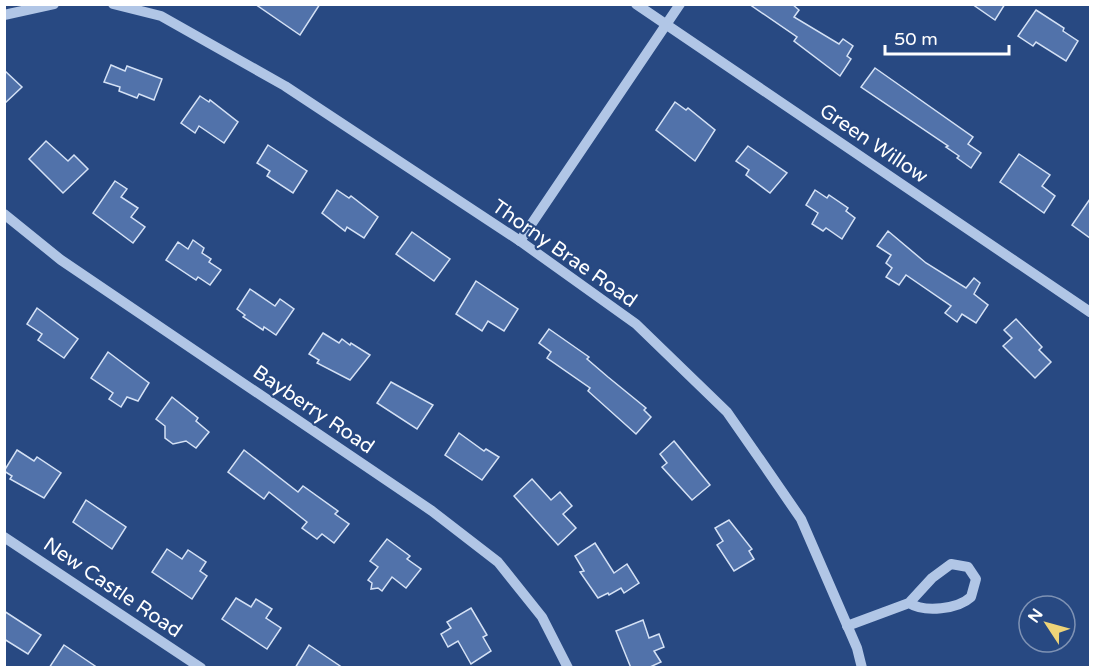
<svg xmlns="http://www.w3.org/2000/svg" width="1095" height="672" viewBox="0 0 1095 672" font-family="'Varela Round',sans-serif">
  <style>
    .building { fill: #5172aa; stroke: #d4e1f5; stroke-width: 1.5 }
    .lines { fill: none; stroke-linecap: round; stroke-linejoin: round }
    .minor { stroke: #b1c6e6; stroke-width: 10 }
    .labels { text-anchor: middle; stroke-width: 4.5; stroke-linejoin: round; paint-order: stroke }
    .street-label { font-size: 20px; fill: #fff; stroke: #284982 }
  </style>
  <rect width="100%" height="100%" fill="#284982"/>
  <g class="building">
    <polygon points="255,4 320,4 300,35"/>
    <polygon points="749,4 792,4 799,10 794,17 839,44 843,39 853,46 847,56 851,59 840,76 794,41 797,37"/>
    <polygon points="972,4 1005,4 995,20"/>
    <polygon points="1036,10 1064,28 1063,31 1078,41 1066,61 1036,42 1033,46 1018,36"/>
    <polygon points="111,65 125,71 127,66 162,79 154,100 139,94 137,98 119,91 120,87 104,82"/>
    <polygon points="875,68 973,137 968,144 981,153 971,168 957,158 959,156 946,147 948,146 861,87"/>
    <polygon points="4,70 22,87 4,104"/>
    <polygon points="200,96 209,102 210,100 238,122 224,143 199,126 195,133 181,123"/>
    <polygon points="675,102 686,110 688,108 715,130 695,161 656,130"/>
    <polygon points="46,141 68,161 74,155 88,169 63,193 29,159"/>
    <polygon points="268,145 307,171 293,193 267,176 270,171 257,163"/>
    <polygon points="748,146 787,173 770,193 746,175 749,170 736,161"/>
    <polygon points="1019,154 1050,175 1042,186 1055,196 1044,213 1000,182"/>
    <polygon points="115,181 127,189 121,197 138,208 131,217 145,227 133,243 93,213"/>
    <polygon points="337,190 349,198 351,196 378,217 364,238 347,227 345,231 322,213"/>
    <polygon points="815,190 827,198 829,195 848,208 846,211 855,218 842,239 826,228 823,231 812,224 818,213 806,205"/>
    <polygon points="1090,199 1090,238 1072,225"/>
    <polygon points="888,231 926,263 966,288 974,278 980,283 974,294 988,305 976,323 962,314 957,322 945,313 951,306 906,275 899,285 886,277 892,268 886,263 891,255 877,246"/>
    <polygon points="412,232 450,259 434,281 396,254"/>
    <polygon points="193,240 204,248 202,253 211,259 209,262 221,270 210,285 198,277 196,280 166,260 178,242 188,249"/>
    <polygon points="476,281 518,309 504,331 488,321 482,331 456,314"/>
    <polygon points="250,289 275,306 280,299 294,309 276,335 264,327 263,330 243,317 245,315 237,309"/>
    <polygon points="37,308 78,339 64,358 38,340 42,334 27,324"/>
    <polygon points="1016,319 1042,347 1039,350 1051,362 1035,378 1003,346 1012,338 1004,330"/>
    <polygon points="549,329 589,357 587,359 608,377 646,408 644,410 651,417 636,434 588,391 590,388 547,358 551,352 539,343"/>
    <polygon points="323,333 339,343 342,339 350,345 351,343 370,355 350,380 317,363 319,360 309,354"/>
    <polygon points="108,352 149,383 138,401 127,397 121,407 109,399 113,393 91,378"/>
    <polygon points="391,382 433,405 417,429 377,403"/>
    <polygon points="172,397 198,418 196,421 209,432 196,448 186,441 173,444 165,438 165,426 156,419"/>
    <polygon points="459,433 484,451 486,449 499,457 482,480 445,455"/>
    <polygon points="674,441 710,485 692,500 662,467 667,463 660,454"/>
    <polygon points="17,450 34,461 37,457 61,473 44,498 10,479 12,476 4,471"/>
    <polygon points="244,450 298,492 303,486 338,511 335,514 349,524 334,543 322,534 317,539 302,528 307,522 269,492 264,499 228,472"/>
    <polygon points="532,479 551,500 560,492 572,506 563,514 576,528 558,545 514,496"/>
    <polygon points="86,500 126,527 112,549 73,522"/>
    <polygon points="729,520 752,549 749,551 754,559 734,571 717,545 723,541 715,528"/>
    <polygon points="387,539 410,556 407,559 421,569 406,588 392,577 382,591 378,588 371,589 372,583 368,580 378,567 370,561"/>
    <polygon points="595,543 614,573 627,564 639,583 624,593 621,588 609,595 608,593 598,598 580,572 584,571 575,556"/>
    <polygon points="167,549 182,559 188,550 206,562 200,571 207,576 192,599 152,572"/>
    <polygon points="236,598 251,607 256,599 272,609 266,618 281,628 267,649 222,619"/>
    <polygon points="471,608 487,635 483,637 491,651 471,664 458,641 448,647 441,634 451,628 447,622"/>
    <polygon points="4,611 41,635 28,654 4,639"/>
    <polygon points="643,620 649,638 659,634 664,647 654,651 661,662 648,668 631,668 616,631"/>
    <polygon points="64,645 98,668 49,668"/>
    <polygon points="309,645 343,668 295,668"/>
  </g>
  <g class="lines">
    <g class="minor">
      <polyline points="113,4 161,16 285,86 520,241 636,324 727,412 766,468 801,519 857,648 862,668"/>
      <polyline points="636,4 1090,312"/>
      <polyline points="4,15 54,4"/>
      <polyline points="4,214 61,260 432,511 498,562 542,617 568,668"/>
      <polyline points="520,241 680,4"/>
      <polyline points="4,537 201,668"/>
      <path d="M847 626 909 603 932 578 951 564 968 567 976 579 971 597C958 609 925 613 909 603"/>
    </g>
  </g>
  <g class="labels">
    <g class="street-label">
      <text transform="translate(874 143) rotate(34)" y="7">Green Willow</text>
      <text transform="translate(565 253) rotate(35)" y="7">Thorny Brae Road</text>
      <text transform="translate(314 409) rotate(34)" y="7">Bayberry Road</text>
      <text transform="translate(113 587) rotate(34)" y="7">New Castle Road</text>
    </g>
  </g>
  <rect width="1095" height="672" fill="none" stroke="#ffffff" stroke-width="12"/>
  <g transform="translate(1047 624) rotate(306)"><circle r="28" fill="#284982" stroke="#7e92b4" stroke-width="1.5"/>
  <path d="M0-4.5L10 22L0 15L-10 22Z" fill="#eed478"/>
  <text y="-9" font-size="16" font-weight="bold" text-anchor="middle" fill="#ffffff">N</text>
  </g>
  <path d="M885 45v9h124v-9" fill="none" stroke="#ffffff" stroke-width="3"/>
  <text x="894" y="45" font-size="18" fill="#ffffff" stroke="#284982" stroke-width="4.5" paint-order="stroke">50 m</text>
</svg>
